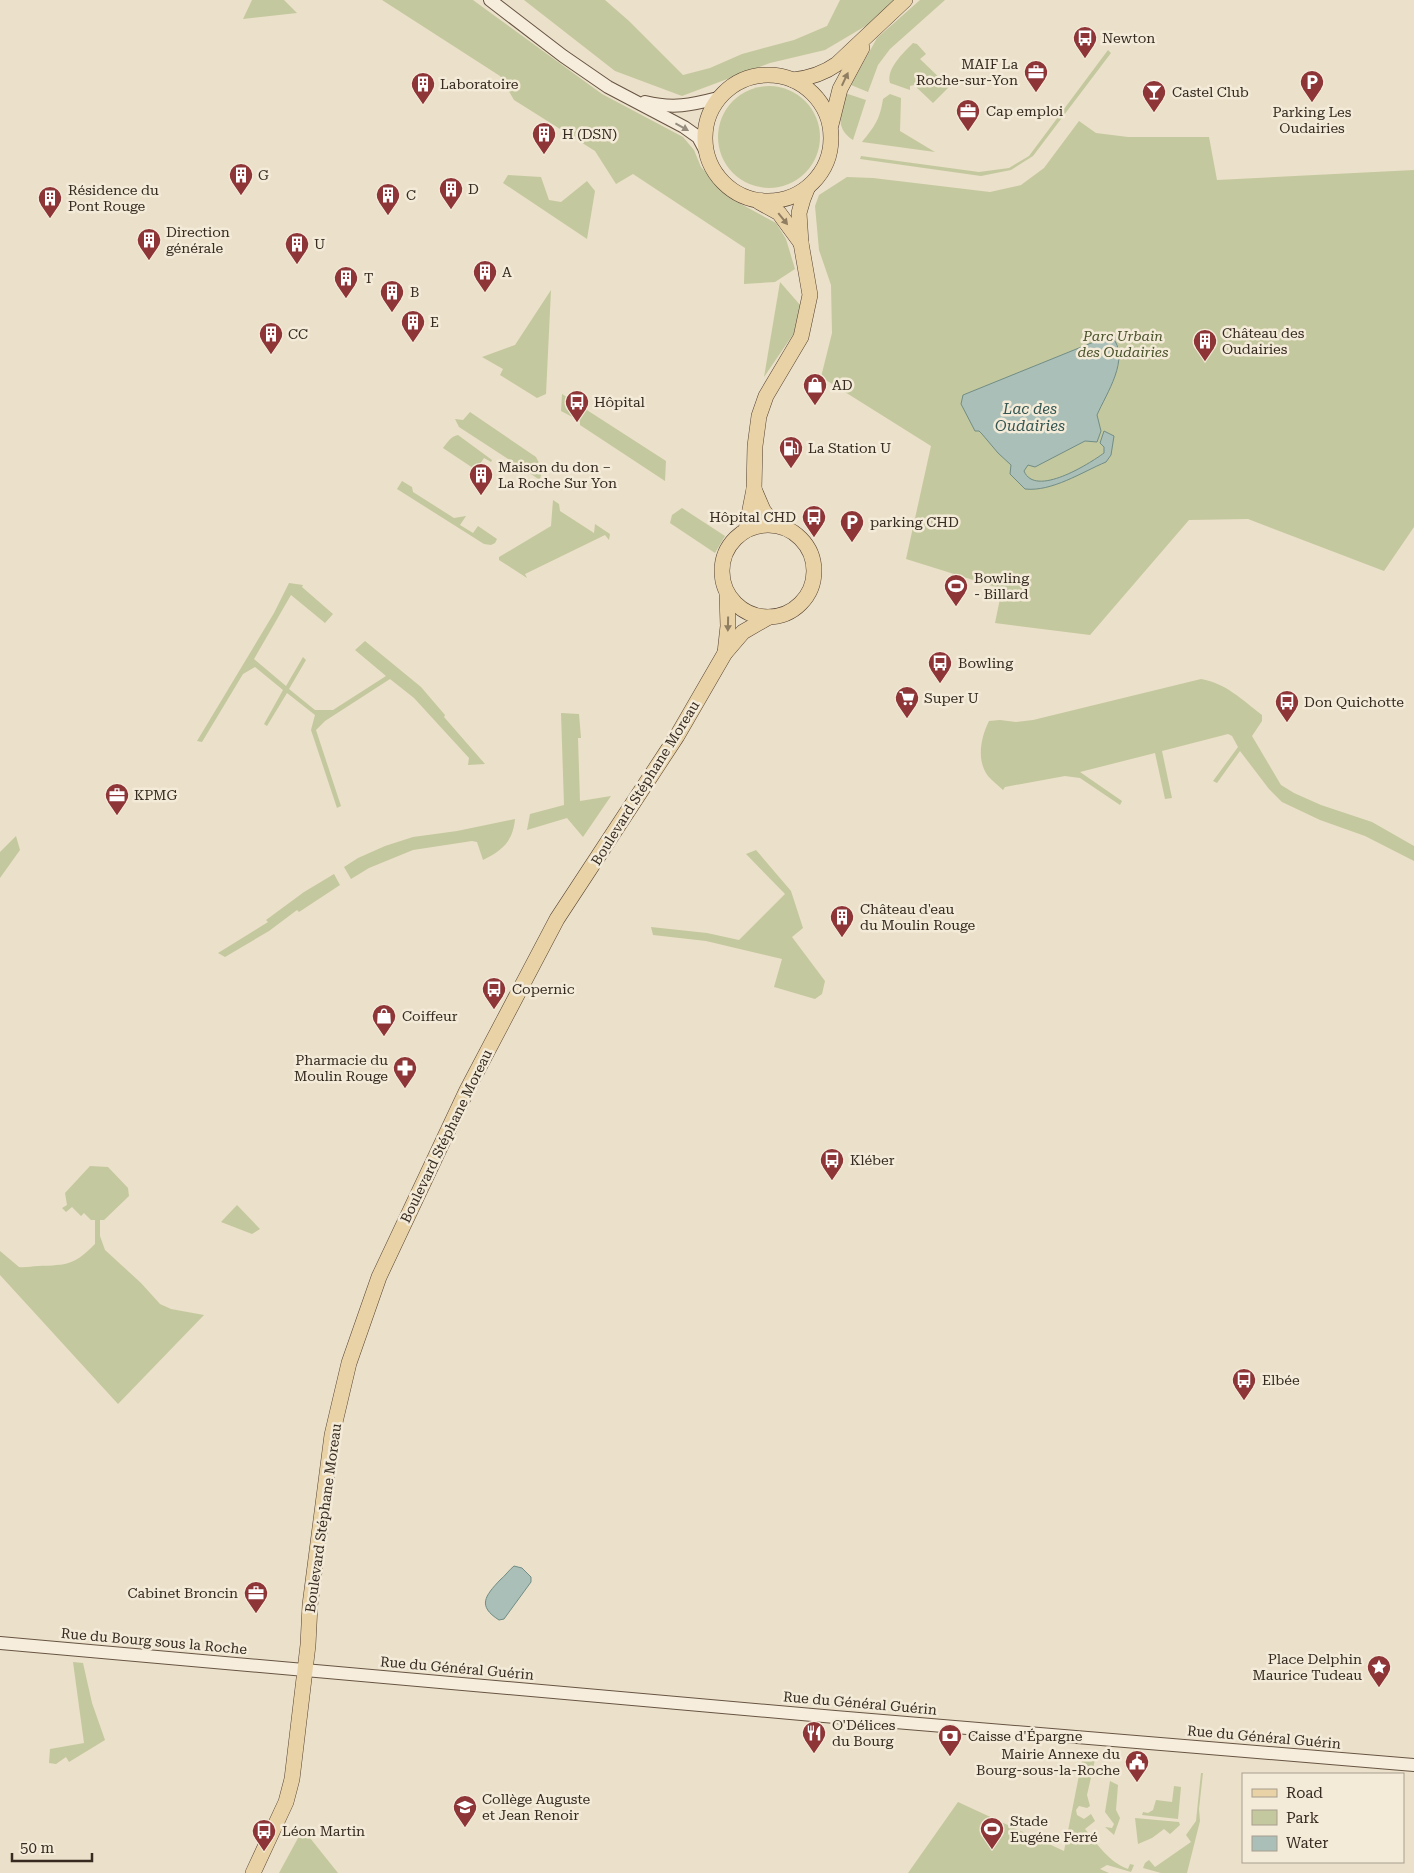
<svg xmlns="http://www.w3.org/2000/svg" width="1414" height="1873" viewBox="0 0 1414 1873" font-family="'Roboto Serif',serif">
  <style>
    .green { fill: #c4c89e }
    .water { fill: #a9bfb8; stroke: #718d85 }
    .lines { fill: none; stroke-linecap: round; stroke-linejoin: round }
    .secondary-casing { stroke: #675442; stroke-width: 14 }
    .primary-casing { stroke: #544133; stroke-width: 16 }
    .secondary { stroke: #f6eddc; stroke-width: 12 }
    .primary { stroke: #e9d2a5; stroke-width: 15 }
    .oneway { fill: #907e63 }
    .oneway2 { fill: #968c7e }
    .labels { text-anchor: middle; stroke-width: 5; stroke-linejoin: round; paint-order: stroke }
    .poi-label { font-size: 14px; fill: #372b21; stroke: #f3ead8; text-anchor: start }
    .park-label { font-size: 14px; font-style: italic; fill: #49522a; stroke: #f3ead8 }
    .street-label { font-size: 14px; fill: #372b21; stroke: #f3ead8 }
    .water-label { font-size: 15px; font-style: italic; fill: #325552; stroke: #f3ead8 }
  </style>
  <rect width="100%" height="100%" fill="#ebe0c9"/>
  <g class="green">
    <polygon points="252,0 284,0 297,13 243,19"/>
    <polygon points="382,0 473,0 602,94 683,137 694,150 701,167 728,197 776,223 786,239 795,269 775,282 744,284 745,248 633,174 616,184 595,151 514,100 500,76"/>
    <polygon points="524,0 605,0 629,21 683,75 710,68 742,54 794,40 827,26 840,0 898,0 879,18 825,50 770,63 682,96 615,71"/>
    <polygon points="920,0 945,0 890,49 878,65 868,92 851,85 877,38"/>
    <path d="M913 43 917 44 926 54 920 59 949 87 933 103 914 85 910 86V90L890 83C886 69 903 53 913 43Z"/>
    <polygon points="1108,50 1111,53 1033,156 1011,170 981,176 860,159 861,156 979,172 1009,168 1029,156"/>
    <circle cx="769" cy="137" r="51"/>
    <path d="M845 93 866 100 853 140C834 128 841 112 845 93Z"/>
    <path d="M890 94 901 98 900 131 935 152 862 142C875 126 880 119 883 99Z"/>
    <polygon points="1079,121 1096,133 1128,137 1209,137 1217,180 1414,170 1414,527 1384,571 1248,519 1189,520 1090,635 995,623 1002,589 906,559 931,446 821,377 832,333 831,285 819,250 815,206 819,195 847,177 873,178 990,192 1021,185 1044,168"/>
    <polygon points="508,175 541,177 549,200 561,202 587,181 595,191 587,239 503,183"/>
    <polygon points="780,282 801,306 794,333 764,377"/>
    <polygon points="551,290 546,394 537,398 500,375 503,369 482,357 515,345"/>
    <polygon points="562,394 666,461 665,481 580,425 580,421 561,411"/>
    <polygon points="470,412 536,457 542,469 540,480 459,427 455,419 463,420"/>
    <path d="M458 435 492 460 491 462 484 458 476 470 443 448C447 443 451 436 458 435Z"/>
    <polygon points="402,481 412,487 413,492 454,518 466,516 460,525 473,533 478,526 497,539 495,543 491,545 484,544 397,489"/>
    <polygon points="553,500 559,504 560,511 594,533 595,524 610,534 609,540 605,535 525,574 527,578 499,560 499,557 551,526"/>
    <polygon points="682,508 725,536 715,553 670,523 672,515"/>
    <polygon points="289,583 303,585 302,587 333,614 325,623 291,595 254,659 286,686 303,657 306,660 289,689 315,710 333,710 386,676 355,650 365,641 421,687 445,715 444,717 485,764 468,765 469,758 414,698 390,679 325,721 316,730 341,806 337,808 311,730 315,715 287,693 267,726 264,724 283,690 255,667 243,674 202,742 197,741 274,613"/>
    <path d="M1201 679C1227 684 1241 699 1262 715V721L1252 736 1281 785 1294 793 1321 805 1372 822 1414 846V861L1365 836 1320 820 1282 802 1269 789 1240 751 1217 783 1213 781 1238 747 1232 736 1228 734 1162 751 1172 798 1165 799 1155 753 1080 772 1122 801 1120 805 1080 778 1065 776 1005 787 1003 790C998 785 992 781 988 776 976 760 981 737 989 721L1000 720 1016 722 1033 720Z"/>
    <polygon points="561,713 579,714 581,738 578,738 580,801 611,796 583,837 567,818 527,830 530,814 564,805"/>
    <path d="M515 819C513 841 503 850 483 860L477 842 472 841 413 850 369 868 351 879 344 867 358 858 385 846 413 837 457 831Z"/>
    <polygon points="16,836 20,850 0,878 0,852"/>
    <polygon points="756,850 791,891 803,928 792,937 825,981 822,994 815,999 774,987 782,959 706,941 653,935 651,927 707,933 739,940 785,894 746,854"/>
    <polygon points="334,874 340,885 299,912 297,910 269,931 225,957 218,953 268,922 266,920 304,892"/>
    <path d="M90 1166 108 1167 128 1188 129 1196 104 1220H100V1236L105 1250 141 1283 160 1304 171 1309 204 1315 118 1404 0 1275V1251L19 1267C25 1268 32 1266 38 1266 68 1265 74 1265 95 1244V1220H91L84 1213 81 1216 72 1207 66 1212 62 1208 67 1205 65 1193Z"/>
    <polygon points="237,1205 260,1229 252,1234 221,1222"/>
    <polygon points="73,1662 83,1663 92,1703 105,1740 69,1762 66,1757 56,1764 49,1763 50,1749 84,1743"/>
    <path d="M1084 1750 1097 1751 1087 1795 1090 1806 1087 1808 1079 1806 1076 1810 1077 1815 1084 1819 1091 1814 1095 1821 1085 1829C1098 1845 1108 1861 1128 1869L1130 1864 1134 1865 1131 1872 1107 1865 1100 1869 1109 1873H908L958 1802 1064 1851Z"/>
    <polygon points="1201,1773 1203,1773 1199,1809 1200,1821 1187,1873 1161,1873 1143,1868 1145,1863 1149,1860 1155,1867 1191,1842 1186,1835 1196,1821"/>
    <polygon points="1110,1781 1118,1785 1116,1810 1120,1818 1114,1835 1105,1827 1112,1828 1114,1824 1105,1812"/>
    <polygon points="1174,1786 1181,1787 1178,1819 1142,1815 1143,1812 1148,1813 1153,1810 1156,1800 1172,1802"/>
    <polygon points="1135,1818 1179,1822 1180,1825 1170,1834 1164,1829 1152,1838 1138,1844"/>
    <polygon points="298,1838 310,1838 338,1873 279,1873"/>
  </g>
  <g class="water">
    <path d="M1106 337H1112C1131 358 1106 394 1097 415L1101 431 1097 442 1085 441 1035 467 1028 465 1024 471C1035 498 1089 464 1104 453V447L1100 443 1104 431 1114 436 1111 455 1106 462C1082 472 1052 492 1025 489L1010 474 1011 465 998 453 982 434 979 431H975L961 404 963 395Z"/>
    <path d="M514 1566 522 1568 531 1577V1582L504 1619 499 1620C477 1606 485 1596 500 1580 505 1576 509 1570 514 1566Z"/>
  </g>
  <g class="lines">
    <g class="secondary-casing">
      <g id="secondary">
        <polyline points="490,0 563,56 608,87 684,127 698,137 705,150"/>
        <path d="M645 102C673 109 691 105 718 98"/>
        <polyline points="0,1643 835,1717 1414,1765"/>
      </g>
    </g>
    <g class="primary-casing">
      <g id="primary">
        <circle cx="768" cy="138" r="63"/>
        <path d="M793 80C810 78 823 74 837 64L905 0"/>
        <polyline points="831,125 840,89 862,48"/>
        <polyline points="759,202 779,213 801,243"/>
        <polyline points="754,489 763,510 774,525"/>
        <circle cx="768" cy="571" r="46"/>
        <polyline points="746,530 754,489 755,446 759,416 766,396 801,337 810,295 801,243 799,213 803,199 807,189"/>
        <polyline points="725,653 728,626 727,594"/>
        <polyline points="253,1873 286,1802 292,1779 308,1645 310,1605 332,1435 349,1363 379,1277 467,1090 557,919 677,736 725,653 743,632 769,617"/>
      </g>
    </g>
    <use href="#secondary" class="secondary"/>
    <use href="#primary" class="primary"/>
  </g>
  <defs><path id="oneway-solid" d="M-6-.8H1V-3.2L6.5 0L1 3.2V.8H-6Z" transform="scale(1.25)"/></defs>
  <g class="oneway">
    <use href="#oneway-solid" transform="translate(845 79) rotate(-65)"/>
    <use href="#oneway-solid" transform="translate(783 219) rotate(51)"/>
    <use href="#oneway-solid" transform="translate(728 624) rotate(91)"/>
  </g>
  <use class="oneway2" href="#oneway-solid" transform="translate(682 127) rotate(29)"/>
  <defs>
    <g id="bus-pin" transform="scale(1.25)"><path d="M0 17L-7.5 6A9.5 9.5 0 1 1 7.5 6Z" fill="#8e3538" stroke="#f3ead8"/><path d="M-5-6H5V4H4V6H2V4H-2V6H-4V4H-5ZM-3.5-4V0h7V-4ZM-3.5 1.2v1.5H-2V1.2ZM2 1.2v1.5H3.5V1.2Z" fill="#fff"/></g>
    <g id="office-pin" transform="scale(1.25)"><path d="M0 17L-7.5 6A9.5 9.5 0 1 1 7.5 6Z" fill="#8e3538" stroke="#f3ead8"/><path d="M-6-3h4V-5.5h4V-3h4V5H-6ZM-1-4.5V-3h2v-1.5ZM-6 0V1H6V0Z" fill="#fff"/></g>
    <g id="parking-pin" transform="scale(1.25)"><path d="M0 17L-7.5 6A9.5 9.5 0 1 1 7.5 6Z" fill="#8e3538" stroke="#f3ead8"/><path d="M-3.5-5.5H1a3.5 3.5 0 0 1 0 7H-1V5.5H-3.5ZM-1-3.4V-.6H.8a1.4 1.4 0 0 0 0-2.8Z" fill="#fff"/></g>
    <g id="building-pin" transform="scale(1.25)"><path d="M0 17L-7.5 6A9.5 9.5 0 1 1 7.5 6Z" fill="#8e3538" stroke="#f3ead8"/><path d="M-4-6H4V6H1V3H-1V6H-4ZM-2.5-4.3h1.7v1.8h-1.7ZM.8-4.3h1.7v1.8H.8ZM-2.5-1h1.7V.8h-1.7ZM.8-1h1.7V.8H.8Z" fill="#fff"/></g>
    <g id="bar-pin" transform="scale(1.25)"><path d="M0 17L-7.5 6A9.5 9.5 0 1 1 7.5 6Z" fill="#8e3538" stroke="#f3ead8"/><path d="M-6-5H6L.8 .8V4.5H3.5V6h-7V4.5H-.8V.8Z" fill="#fff"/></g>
    <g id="shop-pin" transform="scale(1.25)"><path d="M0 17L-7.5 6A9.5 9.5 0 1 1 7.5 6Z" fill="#8e3538" stroke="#f3ead8"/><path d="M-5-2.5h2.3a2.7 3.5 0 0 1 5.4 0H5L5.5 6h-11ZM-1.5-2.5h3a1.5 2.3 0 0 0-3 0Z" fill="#fff"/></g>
    <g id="fuel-pin" transform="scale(1.25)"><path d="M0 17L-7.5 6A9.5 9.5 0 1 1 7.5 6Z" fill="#8e3538" stroke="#f3ead8"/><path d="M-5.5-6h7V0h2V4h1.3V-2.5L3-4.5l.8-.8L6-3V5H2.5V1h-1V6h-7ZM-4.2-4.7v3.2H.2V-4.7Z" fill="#fff"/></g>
    <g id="stadium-pin" transform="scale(1.25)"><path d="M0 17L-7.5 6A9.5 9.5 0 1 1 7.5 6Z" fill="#8e3538" stroke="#f3ead8"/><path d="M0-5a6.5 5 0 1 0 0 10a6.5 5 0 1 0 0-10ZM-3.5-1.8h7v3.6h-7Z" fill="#fff"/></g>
    <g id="supermarket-pin" transform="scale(1.25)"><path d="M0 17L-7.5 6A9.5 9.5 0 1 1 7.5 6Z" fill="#8e3538" stroke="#f3ead8"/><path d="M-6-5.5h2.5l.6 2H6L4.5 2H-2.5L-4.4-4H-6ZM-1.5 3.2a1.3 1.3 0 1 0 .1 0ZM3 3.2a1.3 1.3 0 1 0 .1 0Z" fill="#fff"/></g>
    <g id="pharmacy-pin" transform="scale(1.25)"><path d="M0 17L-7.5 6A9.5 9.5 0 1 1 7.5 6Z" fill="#8e3538" stroke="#f3ead8"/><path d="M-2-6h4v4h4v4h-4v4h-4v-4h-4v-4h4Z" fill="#fff"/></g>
    <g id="sight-pin" transform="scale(1.25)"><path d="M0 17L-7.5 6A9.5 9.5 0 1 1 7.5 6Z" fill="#8e3538" stroke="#f3ead8"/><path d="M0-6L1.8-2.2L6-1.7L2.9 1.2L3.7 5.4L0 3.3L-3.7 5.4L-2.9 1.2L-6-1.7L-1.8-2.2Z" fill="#fff"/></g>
    <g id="restaurant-pin" transform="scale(1.25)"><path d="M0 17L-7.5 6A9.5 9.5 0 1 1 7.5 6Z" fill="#8e3538" stroke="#f3ead8"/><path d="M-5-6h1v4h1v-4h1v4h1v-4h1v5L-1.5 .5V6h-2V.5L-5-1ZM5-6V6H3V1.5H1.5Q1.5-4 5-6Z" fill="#fff"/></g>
    <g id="bank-pin" transform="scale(1.25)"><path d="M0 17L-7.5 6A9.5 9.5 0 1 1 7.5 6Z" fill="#8e3538" stroke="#f3ead8"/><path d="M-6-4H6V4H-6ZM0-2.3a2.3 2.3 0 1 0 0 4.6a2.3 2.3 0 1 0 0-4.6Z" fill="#fff"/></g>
    <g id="civic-pin" transform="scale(1.25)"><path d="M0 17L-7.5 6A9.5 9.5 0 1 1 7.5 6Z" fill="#8e3538" stroke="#f3ead8"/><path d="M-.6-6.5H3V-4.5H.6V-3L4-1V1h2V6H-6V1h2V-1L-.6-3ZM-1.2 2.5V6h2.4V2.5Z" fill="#fff"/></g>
    <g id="school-pin" transform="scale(1.25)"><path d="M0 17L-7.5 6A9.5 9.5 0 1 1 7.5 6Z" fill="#8e3538" stroke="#f3ead8"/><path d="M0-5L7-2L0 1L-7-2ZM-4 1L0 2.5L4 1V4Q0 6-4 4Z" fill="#fff"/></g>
  </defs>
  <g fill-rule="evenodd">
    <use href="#bus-pin" x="1085" y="38"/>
    <use href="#office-pin" x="1036" y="72"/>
    <use href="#parking-pin" x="1312" y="82"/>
    <use href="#building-pin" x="423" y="84"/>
    <use href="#bar-pin" x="1154" y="92"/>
    <use href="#office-pin" x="968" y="111"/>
    <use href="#building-pin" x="544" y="134"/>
    <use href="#building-pin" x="241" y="175"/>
    <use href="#building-pin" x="451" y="189"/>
    <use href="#building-pin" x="388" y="195"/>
    <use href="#building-pin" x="50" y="198"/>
    <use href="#building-pin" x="149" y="240"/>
    <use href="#building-pin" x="297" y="244"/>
    <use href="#building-pin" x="485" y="272"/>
    <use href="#building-pin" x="346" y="278"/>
    <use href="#building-pin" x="392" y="292"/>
    <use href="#building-pin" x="413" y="322"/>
    <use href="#building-pin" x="271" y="334"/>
    <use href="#building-pin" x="1205" y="341"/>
    <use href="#shop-pin" x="815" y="385"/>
    <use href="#bus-pin" x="577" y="402"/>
    <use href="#fuel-pin" x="791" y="448"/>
    <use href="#building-pin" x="481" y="475"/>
    <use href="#bus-pin" x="814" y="517"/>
    <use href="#parking-pin" x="852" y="522"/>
    <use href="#stadium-pin" x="956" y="586"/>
    <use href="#bus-pin" x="940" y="663"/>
    <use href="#supermarket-pin" x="907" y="698"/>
    <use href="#bus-pin" x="1287" y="702"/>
    <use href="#office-pin" x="117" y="795"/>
    <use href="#building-pin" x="842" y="917"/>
    <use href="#bus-pin" x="494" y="989"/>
    <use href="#shop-pin" x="384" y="1016"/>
    <use href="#pharmacy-pin" x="405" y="1068"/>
    <use href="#bus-pin" x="832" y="1160"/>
    <use href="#bus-pin" x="1244" y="1380"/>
    <use href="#office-pin" x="256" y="1593"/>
    <use href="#sight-pin" x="1379" y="1667"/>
    <use href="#restaurant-pin" x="814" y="1733"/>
    <use href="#bank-pin" x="950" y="1736"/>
    <use href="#civic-pin" x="1137" y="1762"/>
    <use href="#school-pin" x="465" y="1807"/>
    <use href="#stadium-pin" x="992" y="1829"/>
    <use href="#bus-pin" x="264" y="1831"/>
  </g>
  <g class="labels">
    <g class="poi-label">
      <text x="1102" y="43">Newton</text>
      <text x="1018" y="69" text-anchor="end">MAIF La<tspan x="1018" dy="16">Roche-sur-Yon</tspan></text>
      <text x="440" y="89">Laboratoire</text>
      <text x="1172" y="97">Castel Club</text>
      <text x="986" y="116">Cap emploi</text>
      <text x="1312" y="117" text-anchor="middle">Parking Les<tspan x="1312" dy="16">Oudairies</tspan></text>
      <text x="562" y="139">H (DSN)</text>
      <text x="258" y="180">G</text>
      <text x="468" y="194">D</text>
      <text x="68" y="195">Résidence du<tspan x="68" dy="16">Pont Rouge</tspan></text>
      <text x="406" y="200">C</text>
      <text x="166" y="237">Direction<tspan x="166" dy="16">générale</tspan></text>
      <text x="314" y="249">U</text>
      <text x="502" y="277">A</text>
      <text x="364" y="283">T</text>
      <text x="410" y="297">B</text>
      <text x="430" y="327">E</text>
      <text x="1222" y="338">Château des<tspan x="1222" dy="16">Oudairies</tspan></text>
      <text x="288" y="339">CC</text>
      <text x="832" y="390">AD</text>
      <text x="594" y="407">Hôpital</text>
      <text x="808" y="453">La Station U</text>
      <text x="498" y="472">Maison du don –<tspan x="498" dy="16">La Roche Sur Yon</tspan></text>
      <text x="796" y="522" text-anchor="end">Hôpital CHD</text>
      <text x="870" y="527">parking CHD</text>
      <text x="974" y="583">Bowling<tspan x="974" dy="16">- Billard</tspan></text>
      <text x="958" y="668">Bowling</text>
      <text x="924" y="703">Super U</text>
      <text x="1304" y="707">Don Quichotte</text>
      <text x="134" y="800">KPMG</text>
      <text x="860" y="914">Château d'eau<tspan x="860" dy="16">du Moulin Rouge</tspan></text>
      <text x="512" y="994">Copernic</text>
      <text x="402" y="1021">Coiffeur</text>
      <text x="388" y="1065" text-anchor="end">Pharmacie du<tspan x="388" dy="16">Moulin Rouge</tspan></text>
      <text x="850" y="1165">Kléber</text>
      <text x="1262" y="1385">Elbée</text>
      <text x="238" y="1598" text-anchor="end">Cabinet Broncin</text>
      <text x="1362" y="1664" text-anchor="end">Place Delphin<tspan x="1362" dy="16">Maurice Tudeau</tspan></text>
      <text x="832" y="1730">O'Délices<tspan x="832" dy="16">du Bourg</tspan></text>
      <text x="968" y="1741">Caisse d'Épargne</text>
      <text x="1120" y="1759" text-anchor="end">Mairie Annexe du<tspan x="1120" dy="16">Bourg-sous-la-Roche</tspan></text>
      <text x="482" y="1804">Collège Auguste<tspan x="482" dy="16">et Jean Renoir</tspan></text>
      <text x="1010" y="1826">Stade<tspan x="1010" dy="16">Eugéne Ferré</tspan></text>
      <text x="282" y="1836">Léon Martin</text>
    </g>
    <g class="park-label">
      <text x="1123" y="341">Parc Urbain<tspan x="1123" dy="16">des Oudairies</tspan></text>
    </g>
    <g class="street-label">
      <text transform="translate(645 783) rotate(-58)" y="5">Boulevard Stéphane Moreau</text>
      <text transform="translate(446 1136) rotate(-64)" y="5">Boulevard Stéphane Moreau</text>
      <text transform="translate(323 1518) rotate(-82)" y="5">Boulevard Stéphane Moreau</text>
      <text transform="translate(154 1641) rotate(5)" y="5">Rue du Bourg sous la Roche</text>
      <text transform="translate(457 1668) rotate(5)" y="5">Rue du Général Guérin</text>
      <text transform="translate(860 1703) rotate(5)" y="5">Rue du Général Guérin</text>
      <text transform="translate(1264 1737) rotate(5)" y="5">Rue du Général Guérin</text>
    </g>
    <g class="water-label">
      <text x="1030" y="414">Lac des<tspan x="1030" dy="17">Oudairies</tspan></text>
    </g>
  </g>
  <rect x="1242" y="1773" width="162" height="90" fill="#f3ead8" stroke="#a89e8f"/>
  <rect x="1252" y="1789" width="25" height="8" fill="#e9d2a5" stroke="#a89e8f"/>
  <text x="1286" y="1798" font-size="15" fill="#372b21">Road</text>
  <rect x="1252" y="1810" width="25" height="15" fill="#c4c89e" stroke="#a89e8f"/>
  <text x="1286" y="1823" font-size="15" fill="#372b21">Park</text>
  <rect x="1252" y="1836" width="25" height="15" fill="#a9bfb8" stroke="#a89e8f"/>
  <text x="1286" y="1848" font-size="15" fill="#372b21">Water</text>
  <path d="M12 1853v8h80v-8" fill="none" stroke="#372b21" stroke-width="2.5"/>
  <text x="20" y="1853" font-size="15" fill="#372b21" stroke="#f3ead8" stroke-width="4" paint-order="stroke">50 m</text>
</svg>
